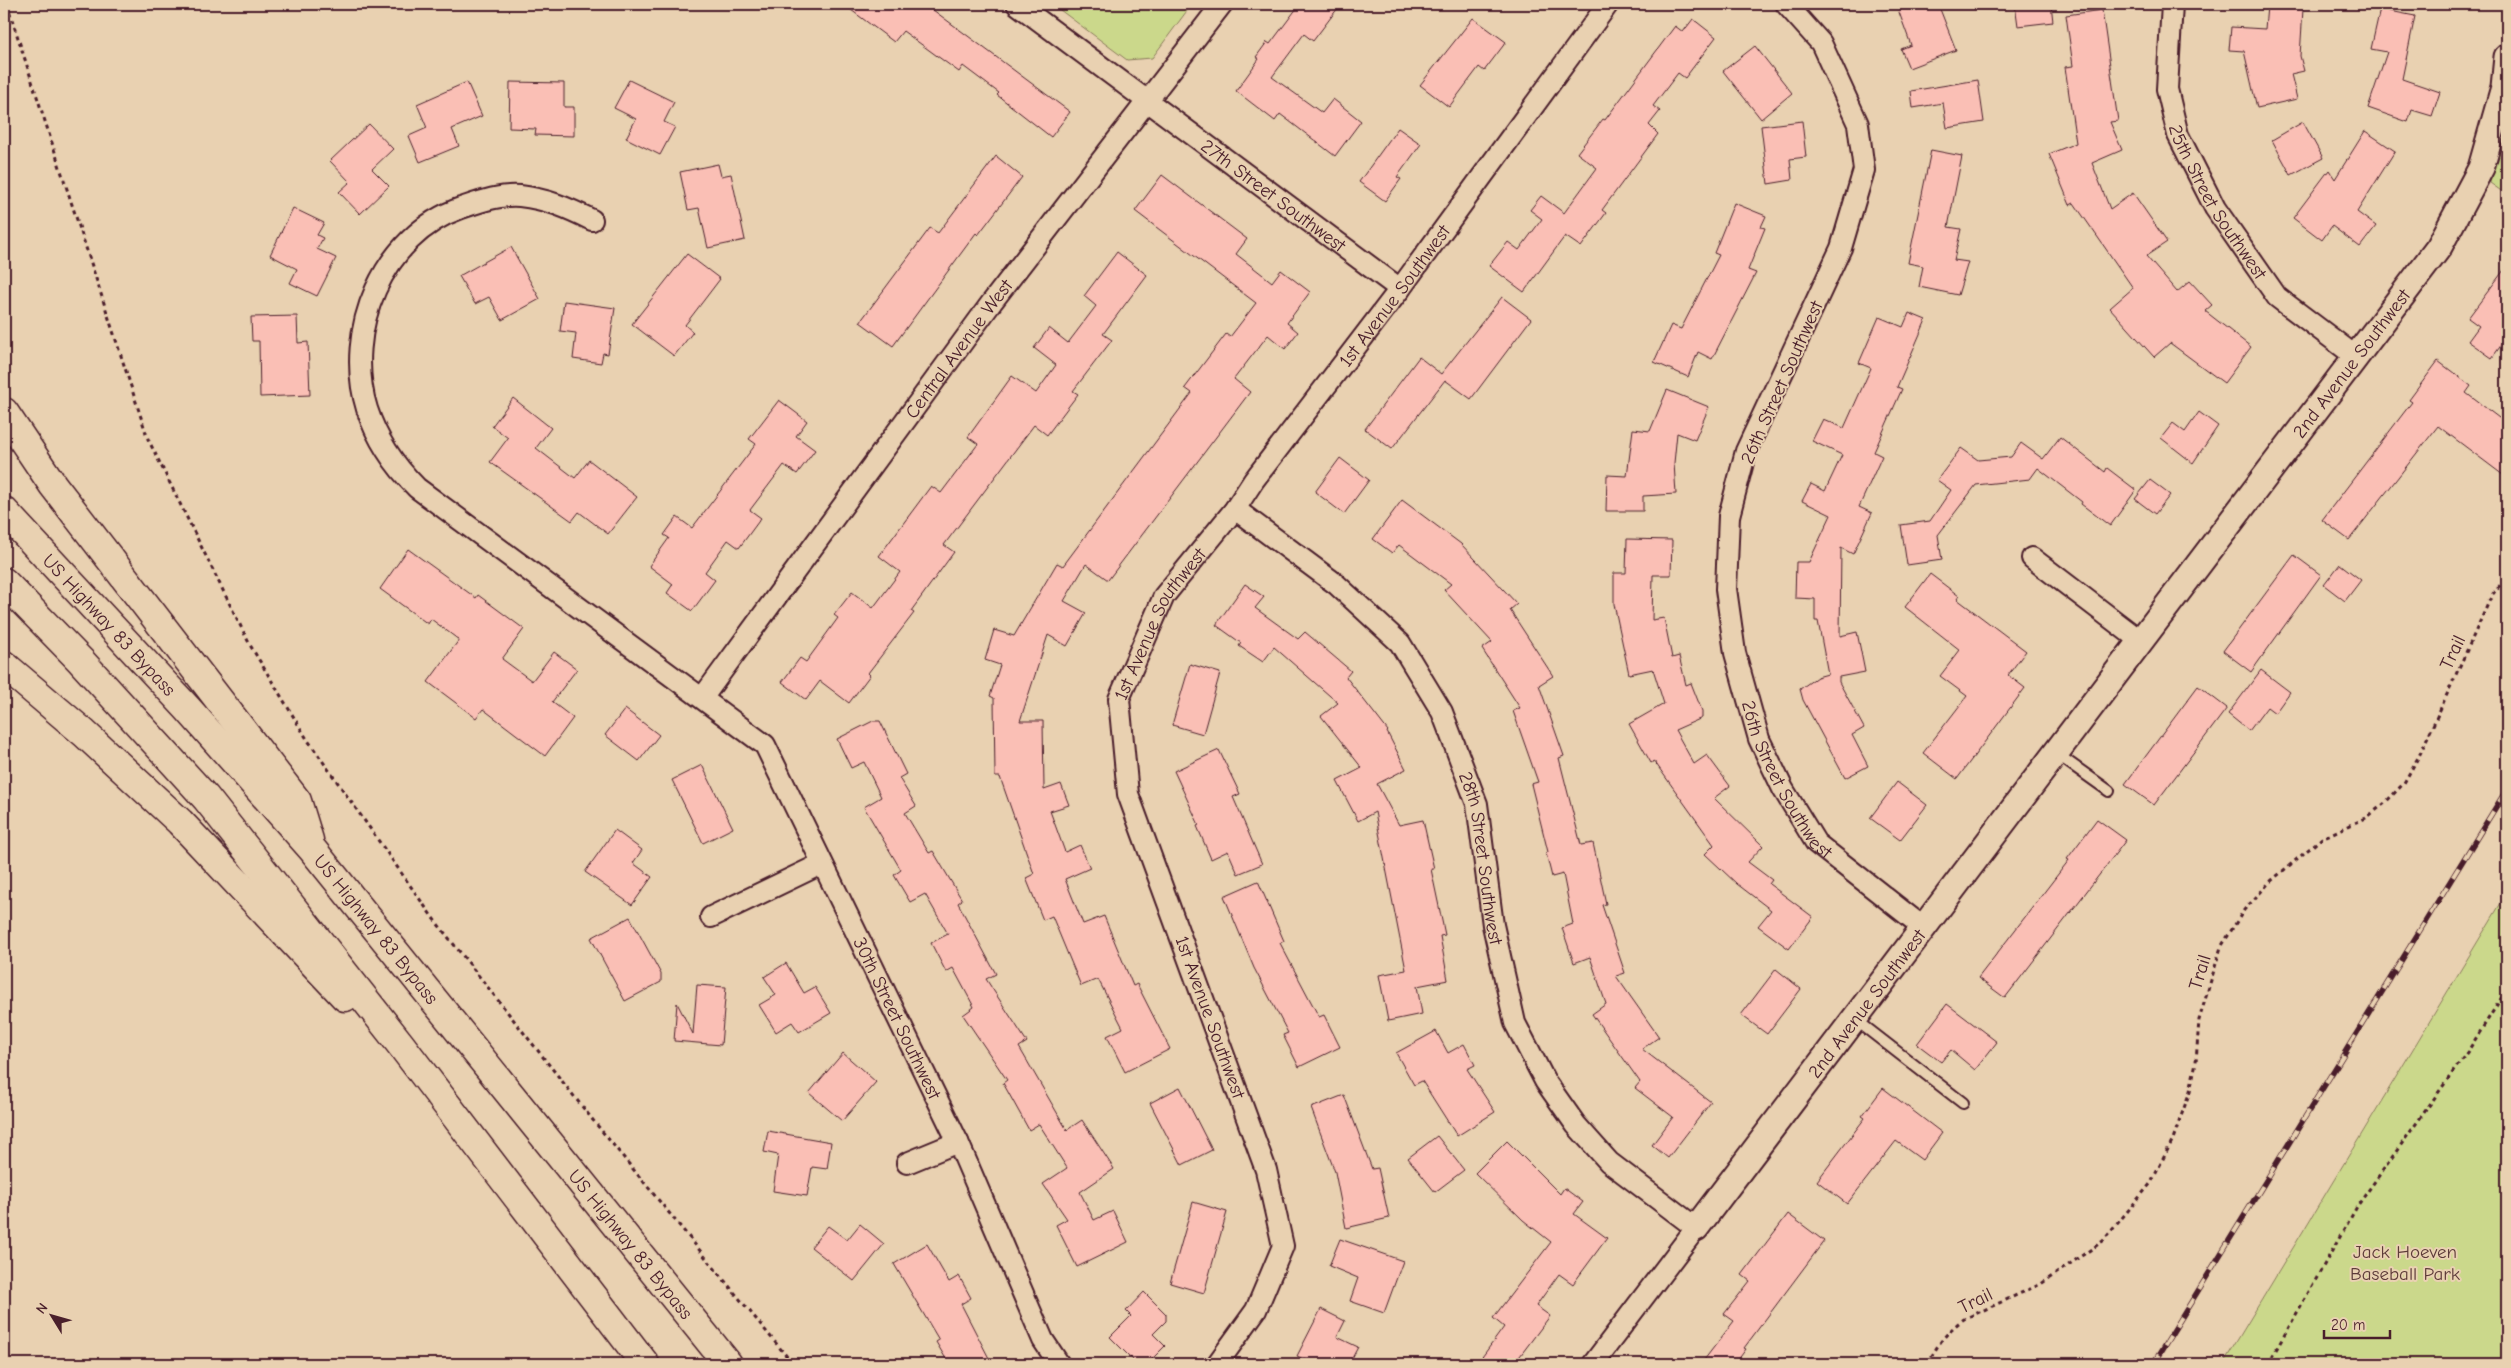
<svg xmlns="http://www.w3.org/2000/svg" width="2511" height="1368" viewBox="0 0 2511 1368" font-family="'Comic Neue',sans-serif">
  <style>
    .green { fill: #cbd88b; stroke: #8a7c5b }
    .building { fill: #fabfb5; stroke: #4a1f2b }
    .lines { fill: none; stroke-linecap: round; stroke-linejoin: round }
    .service-casing { stroke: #4a1f2b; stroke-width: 14 }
    .minor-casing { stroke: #4a1f2b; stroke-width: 24 }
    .tertiary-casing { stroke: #4a1f2b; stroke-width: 29 }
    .trunk-casing { stroke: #4a1f2b; stroke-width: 31 }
    .path { stroke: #4a1f2b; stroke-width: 3; stroke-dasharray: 4 4; stroke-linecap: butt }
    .service { stroke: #e9d1b1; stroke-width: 10 }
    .minor { stroke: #e9d1b1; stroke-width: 20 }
    .tertiary { stroke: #e9d1b1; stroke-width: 25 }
    .trunk { stroke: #e9d1b1; stroke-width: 28 }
    .rail-casing { stroke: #4a1f2b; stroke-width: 5.5 }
    .rail { stroke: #e9d1b1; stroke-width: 4; stroke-dasharray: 11; stroke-linecap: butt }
    .labels { text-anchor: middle; stroke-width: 4; stroke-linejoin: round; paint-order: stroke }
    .street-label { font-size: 19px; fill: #4a1f2b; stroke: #e9d1b1 }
    .park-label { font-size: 19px; fill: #5d3b39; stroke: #e9d1b1 }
  </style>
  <rect width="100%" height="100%" fill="#e9d1b1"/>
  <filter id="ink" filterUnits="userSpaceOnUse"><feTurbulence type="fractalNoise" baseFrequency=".02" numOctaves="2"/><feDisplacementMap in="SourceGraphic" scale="10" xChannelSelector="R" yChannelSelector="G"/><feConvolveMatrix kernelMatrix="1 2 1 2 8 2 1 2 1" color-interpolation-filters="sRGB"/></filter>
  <g filter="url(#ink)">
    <g class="green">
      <polygon points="1052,4 1192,4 1152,58 1127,60"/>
      <polygon points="2507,87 2507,195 2490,183"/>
      <polygon points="2507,893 2507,1364 2223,1364"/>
    </g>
    <g class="building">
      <polygon points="843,4 925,4 1070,112 1051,137 997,95 999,93 963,66 959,72 903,31 894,42"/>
      <polygon points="1300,4 1341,4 1313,41 1304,34 1272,77 1322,113 1333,99 1361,121 1335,156 1280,114 1275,121 1236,91 1259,59 1256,57 1267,42 1270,44"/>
      <polygon points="1896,4 1938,4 1956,50 1909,68 1901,49 1911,45"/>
      <polygon points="2015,4 2051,4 2053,22 2018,26"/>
      <polygon points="2267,6 2303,9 2300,56 2304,71 2291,74 2297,99 2257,108 2244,51 2229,50 2231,27 2265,29"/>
      <polygon points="2380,9 2415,16 2402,79 2440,92 2432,116 2412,110 2408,122 2368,108 2387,52 2371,49"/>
      <polygon points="2102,10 2118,121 2110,122 2122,150 2092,163 2110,209 2133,193 2167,242 2146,256 2177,292 2190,281 2212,305 2205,311 2251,347 2224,383 2170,343 2154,357 2110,308 2133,288 2074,203 2070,205 2049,154 2076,143 2065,67 2073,66 2066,15"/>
      <polygon points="1473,18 1506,42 1484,71 1479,67 1449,107 1420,85"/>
      <polygon points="1693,19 1716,37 1685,78 1678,73 1653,106 1660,111 1649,125 1658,134 1602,210 1606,213 1581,247 1565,236 1524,292 1489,266 1508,242 1519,250 1542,219 1530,210 1541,196 1564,213 1597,168 1577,153 1603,119 1605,120 1675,26 1683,32"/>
      <polygon points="1755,46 1792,93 1761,119 1723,71"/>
      <polygon points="629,80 674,102 664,122 675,127 660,155 626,138 636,119 614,108"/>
      <polygon points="1978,80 1984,122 1947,128 1943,103 1913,108 1911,91"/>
      <polygon points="467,82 482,116 452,129 459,146 420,162 409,136 427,128 417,104"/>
      <polygon points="510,82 564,83 564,107 574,107 574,136 535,135 536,129 509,128"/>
      <polygon points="1802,121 1806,157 1790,159 1792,180 1768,184 1761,126"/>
      <polygon points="2303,122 2323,158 2291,175 2272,140"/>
      <polygon points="369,124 393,149 372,169 389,186 360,214 339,192 350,182 330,161"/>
      <polygon points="1398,128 1421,144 1397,177 1401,179 1385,201 1359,182"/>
      <polygon points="2365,131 2395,151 2357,212 2376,226 2360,247 2332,226 2322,240 2293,218 2329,170 2335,179"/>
      <polygon points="1931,150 1962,156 1948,227 1961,229 1954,260 1968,262 1958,295 1919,287 1923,266 1908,263"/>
      <polygon points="996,156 1022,177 978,235 976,233 893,346 860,322 930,228 938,233"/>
      <polygon points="718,164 721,176 731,174 745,240 708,248 699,208 688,210 680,172"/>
      <polygon points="1162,175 1247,239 1236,254 1272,282 1281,270 1310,292 1287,323 1298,332 1285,349 1268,335 1234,379 1250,392 1108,580 1086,564 1064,601 1086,613 1067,646 1048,635 1020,721 1043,721 1044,790 1061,784 1069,805 1050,811 1065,852 1080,845 1090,868 1065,879 1083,924 1104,916 1133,986 1137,984 1170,1049 1125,1072 1107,1036 1123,1028 1098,979 1081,986 1052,916 1043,920 1026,878 1034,874 1000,777 995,777 994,698 990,696 1000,665 985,660 994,630 1014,636 1057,563 1063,566 1192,393 1185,388 1226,334 1230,337 1256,303 1135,211"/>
      <polygon points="1734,203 1766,216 1761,227 1765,228 1748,270 1756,273 1712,359 1698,352 1688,377 1654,362 1671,325 1681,329 1719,255 1714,253"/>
      <polygon points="293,208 324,223 317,235 323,238 317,249 336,258 317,296 290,283 297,269 270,255"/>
      <polygon points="511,247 540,299 502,320 489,297 475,304 459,276"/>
      <polygon points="1117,252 1147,275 1103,334 1112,340 1073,391 1078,394 1047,435 1034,425 944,545 954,552 911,611 914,613 868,673 870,675 849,703 820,681 806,700 782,682 800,658 806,662 838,618 834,615 852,592 873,608 900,572 879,556 931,486 941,493 978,444 968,437 1012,376 1036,393 1056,365 1034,348 1049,328 1068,343 1096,306 1084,296"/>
      <polygon points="687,254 720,279 685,325 693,332 674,356 632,324"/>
      <polygon points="2507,266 2507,337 2492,358 2468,341 2479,326 2468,318"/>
      <polygon points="1502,297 1531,319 1471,399 1445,380 1392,449 1365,429 1419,357 1441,374"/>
      <polygon points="564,301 615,308 608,354 603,353 601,363 573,359 576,333 560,331"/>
      <polygon points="1909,313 1926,320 1897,387 1902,389 1874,452 1882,456 1859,507 1872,513 1853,554 1841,548 1840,636 1857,632 1865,672 1839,677 1839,682 1864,728 1852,735 1868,766 1845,778 1803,700 1800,689 1817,677 1828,674 1818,621 1815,621 1815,599 1795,598 1796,562 1809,562 1831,515 1802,501 1811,484 1825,491 1842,455 1812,441 1823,419 1844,428 1871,368 1859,363 1879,317 1903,327"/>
      <polygon points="297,316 298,343 308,342 310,395 260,397 259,341 252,341 251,317"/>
      <polygon points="2438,361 2471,386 2466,393 2507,424 2507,478 2438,426 2349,540 2322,520 2412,402 2409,400"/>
      <polygon points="1667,390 1709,407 1695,440 1677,433 1674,463 1676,494 1643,496 1643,511 1606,511 1607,475 1627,476 1633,429 1650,431"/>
      <polygon points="513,398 551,428 536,448 575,478 589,460 637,497 608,534 579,512 572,521 490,462 508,438 492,426"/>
      <polygon points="779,400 807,421 796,436 815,450 797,474 784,465 750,510 761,518 739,548 728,540 705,572 715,580 692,611 667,593 673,584 649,566 669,538 664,535 677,517 692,528 756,444 749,439"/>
      <polygon points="2199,412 2218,426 2193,463 2161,438 2173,423 2185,432"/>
      <polygon points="2060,437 2105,472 2107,468 2136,490 2110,526 2081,504 2082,502 2038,468 2030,479 1976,485 1938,535 1942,560 1907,565 1901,525 1930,521 1951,490 1937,480 1961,448 1978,460 2011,457 2021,443 2043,459"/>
      <polygon points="1340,458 1369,480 1344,514 1315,492"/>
      <polygon points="2150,480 2170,495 2155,514 2135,499"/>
      <polygon points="1402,500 1461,544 1517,604 1510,610 1553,676 1539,685 1564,756 1559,758 1581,845 1593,843 1606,904 1602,905 1625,973 1616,976 1659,1037 1642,1049 1711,1102 1668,1158 1652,1145 1673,1117 1635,1088 1640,1082 1592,1014 1606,1004 1590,957 1574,963 1562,928 1573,924 1563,874 1552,877 1546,853 1548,852 1531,784 1538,782 1513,711 1520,708 1482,649 1492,642 1444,590 1451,584 1399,545 1392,553 1373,539"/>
      <polygon points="1627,539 1672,540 1671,575 1653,575 1652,620 1664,618 1672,658 1679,656 1686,685 1691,683 1702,711 1702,718 1675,730 1694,764 1707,755 1730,786 1714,798 1763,846 1748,862 1772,880 1769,884 1813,917 1789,949 1758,926 1771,910 1737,884 1705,854 1714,845 1654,761 1651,763 1629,724 1664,704 1653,669 1629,674 1614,604 1614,573 1626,573"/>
      <polygon points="408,549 476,598 478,595 524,629 502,659 532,681 554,652 577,669 552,702 573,718 545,756 483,709 476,718 428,682 459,640 431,619 428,624 380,589"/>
      <polygon points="2294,555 2321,575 2251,672 2223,651"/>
      <polygon points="2340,564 2361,580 2345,601 2324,585"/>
      <polygon points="1930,574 1959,596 1957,599 2026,651 2008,675 2025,688 1957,779 1923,753 1967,696 1940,676 1960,650 1905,607"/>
      <polygon points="1245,584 1264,597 1255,608 1298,639 1305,632 1351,671 1346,677 1388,731 1387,732 1406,769 1377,784 1399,825 1423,820 1434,869 1431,869 1445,935 1440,936 1448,980 1417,986 1422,1014 1388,1021 1379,975 1406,970 1375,812 1358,821 1337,781 1362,768 1321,716 1338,703 1274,647 1263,662 1239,646 1241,643 1216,625"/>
      <polygon points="1190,664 1220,673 1203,734 1172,725"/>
      <polygon points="2261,670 2290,692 2275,713 2267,707 2249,731 2228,714"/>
      <polygon points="2198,686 2227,708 2154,805 2125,784"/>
      <polygon points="625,709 659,735 639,761 605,735"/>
      <polygon points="873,721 880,721 906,774 899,778 916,806 905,813 929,853 933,851 962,900 958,903 996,974 986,979 1027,1042 1019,1047 1067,1130 1082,1120 1114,1169 1080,1192 1094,1220 1113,1211 1128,1242 1077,1267 1056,1225 1067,1219 1043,1184 1067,1168 1039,1124 1029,1130 1003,1083 1007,1080 963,1015 974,1007 953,968 946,972 931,943 948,934 925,894 910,902 894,875 901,870 864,807 881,797 864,762 851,768 837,739"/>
      <polygon points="1219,750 1240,794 1233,797 1262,864 1238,874 1228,851 1211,859 1197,826 1199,825 1174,771"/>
      <polygon points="702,765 733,828 703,843 672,780"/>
      <polygon points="1897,782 1927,805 1900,840 1870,818"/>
      <polygon points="2097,819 2126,840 2005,998 1978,978 2069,860 2067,859"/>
      <polygon points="615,830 642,850 633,863 652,877 632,905 585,872"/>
      <polygon points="1258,881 1284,941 1280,943 1319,1017 1324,1015 1340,1047 1299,1067 1283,1035 1288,1033 1254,968 1224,896"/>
      <polygon points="630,917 661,974 661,982 625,1001 591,938"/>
      <polygon points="786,963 804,993 815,987 831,1013 799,1032 792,1022 776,1032 759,1005 776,995 764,977"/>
      <polygon points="1776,969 1801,989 1767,1034 1741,1015"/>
      <polygon points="697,985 726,987 721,1045 674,1041 677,1003 693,1034"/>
      <polygon points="1947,1004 1997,1042 1975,1070 1951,1050 1941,1062 1917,1044"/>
      <polygon points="1436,1031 1448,1053 1464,1044 1475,1065 1467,1069 1495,1112 1457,1136 1422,1081 1414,1085 1396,1053"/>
      <polygon points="843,1053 876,1082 842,1121 809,1093"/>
      <polygon points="1180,1087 1212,1150 1182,1165 1150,1103"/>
      <polygon points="1883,1088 1942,1133 1922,1160 1896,1141 1847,1204 1817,1181 1865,1118 1862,1116"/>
      <polygon points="1344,1095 1372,1169 1378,1168 1389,1218 1346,1228 1335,1172 1311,1108"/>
      <polygon points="768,1131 831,1142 827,1169 812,1167 807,1196 773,1191 778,1155 764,1152"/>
      <polygon points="1437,1136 1464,1170 1435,1192 1408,1158"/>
      <polygon points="1507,1141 1560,1194 1564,1188 1583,1202 1574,1214 1607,1238 1573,1284 1559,1274 1536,1306 1550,1316 1514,1364 1477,1364 1504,1327 1493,1318 1551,1242 1523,1220 1475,1173"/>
      <polygon points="1193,1202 1227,1212 1204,1293 1170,1283"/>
      <polygon points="1788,1214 1824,1241 1744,1348 1746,1349 1735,1364 1701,1364 1734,1321 1724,1314 1750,1281 1742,1275"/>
      <polygon points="860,1224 884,1244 854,1281 811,1247 828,1226 847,1240"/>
      <polygon points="1340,1239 1403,1261 1384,1313 1350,1301 1358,1278 1329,1266"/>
      <polygon points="927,1244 949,1282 959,1276 971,1298 961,1304 992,1364 949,1364 936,1342 939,1340 894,1264"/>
      <polygon points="1144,1292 1166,1314 1166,1321 1153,1334 1165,1346 1147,1364 1137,1364 1110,1337 1131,1316 1126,1311"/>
      <polygon points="1321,1309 1345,1321 1337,1337 1358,1347 1349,1364 1314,1364 1297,1356"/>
    </g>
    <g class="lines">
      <g class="service-casing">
        <g id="service">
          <polyline points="2057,754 2109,791"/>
          <polyline points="1856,1020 1963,1103"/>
        </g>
      </g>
      <g class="minor-casing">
        <g id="minor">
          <path id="s1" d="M1017 4 1400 289"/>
          <path id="s2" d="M1786 4 1821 43 1858 124 1864 170 1841 248 1746 451 1729 516 1726 589 1735 653 1759 739 1783 789 1816 843 1924 928"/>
          <path id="s3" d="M2172 4 2167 89 2178 135 2215 208 2277 297 2355 356"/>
          <path id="s4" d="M592 220C568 208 547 199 520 196 501 194 479 202 461 208 383 235 343 331 367 409 377 440 394 465 417 488L765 745 958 1142 1043 1340 1059 1364"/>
          <path id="s5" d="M1235 509 1336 584 1400 643 1442 712 1477 804 1493 925 1515 1023 1545 1081 1576 1125 1609 1162 1696 1228 1593 1364"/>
          <polyline points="2032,558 2142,642"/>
          <path id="s6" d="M703 697 992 302 1222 4"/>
          <polyline points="711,917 821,864"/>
          <polyline points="907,1163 958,1142"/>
          <path id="s7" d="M1217 1364 1256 1310 1283 1246 1266 1170 1128 794 1119 699 1164 596 1235 509 1254 480 1400 289 1608 4"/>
        </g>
      </g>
      <g class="tertiary-casing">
        <g id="tertiary">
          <path id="s8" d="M1696 1228 2439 247 2481 168 2504 87 2507 57"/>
        </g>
      </g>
      <g class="trunk-casing">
        <g id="trunk">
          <polyline points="4,412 53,485 297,801 309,840"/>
          <path id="s9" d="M4 511 188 709 312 849 728 1364"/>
          <polyline points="4,582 81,661 206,798 401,1045 645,1364"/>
          <polyline points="4,665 84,733 180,822 345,997"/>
        </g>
      </g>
      <g class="path">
        <polyline points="7,4 148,439 250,645 307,739 433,918 592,1119 793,1364"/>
        <path d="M1928 1364C1936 1346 1948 1330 1964 1319L2041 1284 2103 1241 2151 1183 2173 1139 2190 1091 2196 1062 2199 1020 2221 947 2244 910 2271 881 2322 838 2366 818 2385 803 2404 783 2420 754 2492 595 2507 577"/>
        <polyline points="2268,1364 2358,1205 2468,1051 2507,989"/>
      </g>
      <use href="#service" class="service"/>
      <use href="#minor" class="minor"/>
      <use href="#tertiary" class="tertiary"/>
      <use href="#trunk" class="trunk"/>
      <g class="rail-casing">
        <polyline id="rail" points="2153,1364 2507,789"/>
      </g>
      <use href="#rail" class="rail"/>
    </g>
  </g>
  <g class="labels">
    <g class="street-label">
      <text dy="7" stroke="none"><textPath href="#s1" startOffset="320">27th Street Southwest</textPath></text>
      <text dy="7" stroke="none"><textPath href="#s3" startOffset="210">25th Street Southwest</textPath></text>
      <text dy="7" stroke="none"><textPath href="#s7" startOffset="1201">1st Avenue Southwest</textPath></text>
      <text dy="7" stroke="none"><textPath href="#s6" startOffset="432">Central Avenue West</textPath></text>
      <text dy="7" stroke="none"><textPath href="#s8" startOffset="1085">2nd Avenue Southwest</textPath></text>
      <text transform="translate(1781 382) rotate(-66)" y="7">26th Street Southwest</text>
      <text dy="7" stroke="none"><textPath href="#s9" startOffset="155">US Highway 83 Bypass</textPath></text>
      <text dy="7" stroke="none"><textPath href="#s7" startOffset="796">1st Avenue Southwest</textPath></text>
      <text transform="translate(2452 652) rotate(-65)" y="7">Trail</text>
      <text dy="7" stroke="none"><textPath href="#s2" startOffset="836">26th Street Southwest</textPath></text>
      <text dy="7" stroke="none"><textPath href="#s5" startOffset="446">28th Street Southwest</textPath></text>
      <text dy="7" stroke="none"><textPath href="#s9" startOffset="560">US Highway 83 Bypass</textPath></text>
      <text transform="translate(2199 972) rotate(-73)" y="7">Trail</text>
      <text dy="7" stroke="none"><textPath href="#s8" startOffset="282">2nd Avenue Southwest</textPath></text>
      <text transform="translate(1211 1017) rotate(70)" y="7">1st Avenue Southwest</text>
      <text dy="7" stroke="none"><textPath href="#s4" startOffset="1211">30th Street Southwest</textPath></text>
      <text dy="7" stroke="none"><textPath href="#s9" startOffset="965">US Highway 83 Bypass</textPath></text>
      <text transform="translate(1975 1300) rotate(-26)" y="7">Trail</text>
    </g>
    <g class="park-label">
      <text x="2405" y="1258">Jack Hoeven<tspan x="2405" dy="22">Baseball Park</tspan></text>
    </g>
  </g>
  <rect width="2511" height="1368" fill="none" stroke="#e9d1b1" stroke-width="20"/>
  <rect x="10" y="10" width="2491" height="1348" fill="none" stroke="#4a1f2b" stroke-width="2" filter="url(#ink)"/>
  <g transform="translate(52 1316) rotate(307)" stroke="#e9d1b1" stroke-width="4" paint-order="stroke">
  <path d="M0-4L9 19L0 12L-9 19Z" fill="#4a1f2b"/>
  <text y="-8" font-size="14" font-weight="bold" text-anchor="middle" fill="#4a1f2b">N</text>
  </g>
  <path d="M2324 1330v8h66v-8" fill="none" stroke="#4a1f2b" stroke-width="2.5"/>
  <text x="2331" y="1330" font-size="15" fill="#4a1f2b" stroke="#e9d1b1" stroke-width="4" paint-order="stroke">20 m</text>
</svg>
